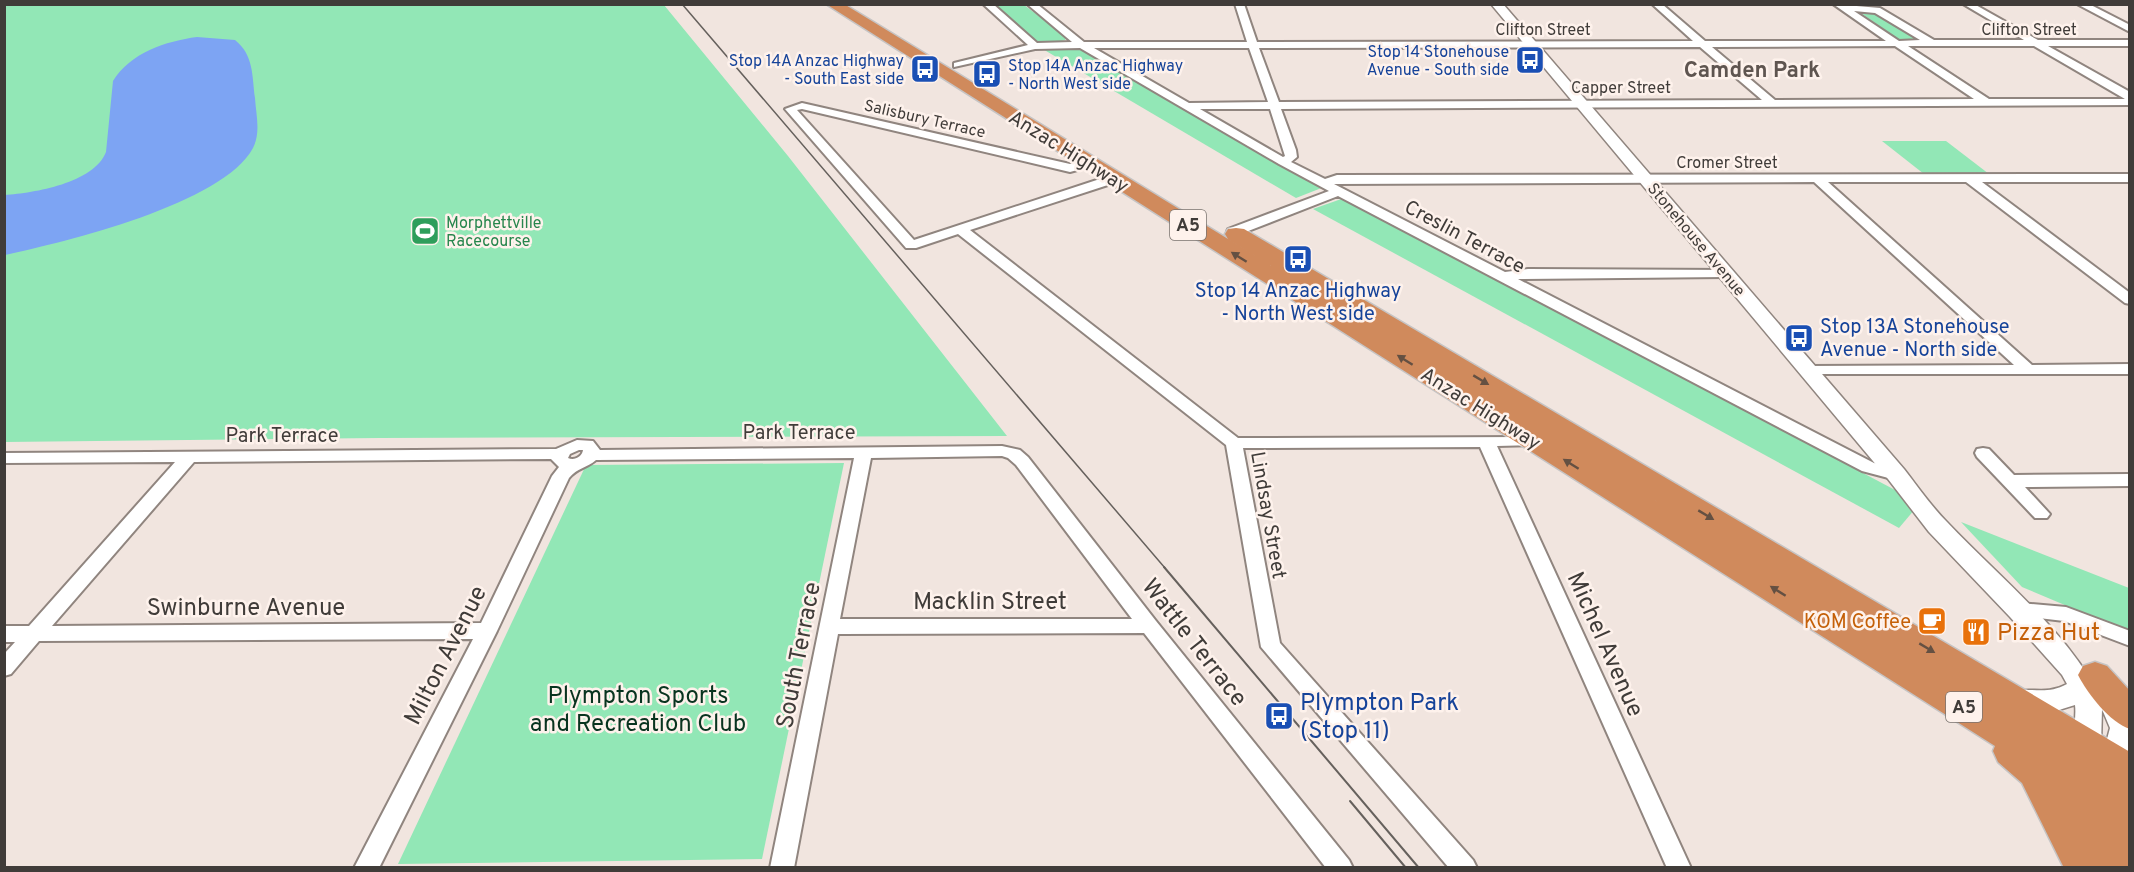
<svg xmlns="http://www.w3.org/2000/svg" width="2134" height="872" viewBox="0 0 2134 872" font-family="Overpass,sans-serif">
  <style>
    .green { fill: #92e7b6 }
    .water { fill: #7da4f3 }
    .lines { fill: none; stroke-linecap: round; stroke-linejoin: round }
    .minor-casing { stroke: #90857f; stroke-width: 4 }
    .tertiary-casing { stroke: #90857f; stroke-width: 3 }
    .trunk-casing { stroke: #c6c4c4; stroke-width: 3 }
    .minor { fill: #fff; fill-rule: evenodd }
    .tertiary { fill: #fff; fill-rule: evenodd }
    .trunk { fill: #d08a5c; fill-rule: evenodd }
    .tram-far1 { stroke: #66615d; stroke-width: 1.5 }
    .tram { stroke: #66615d; stroke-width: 2 }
    .oneway { fill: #645042 }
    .labels { text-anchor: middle; stroke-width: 5; stroke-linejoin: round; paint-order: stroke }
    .far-street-label { font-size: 16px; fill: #403c39; stroke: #fef2ec }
    .far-transit-label { font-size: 16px; fill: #164399; stroke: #fef2ec; text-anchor: end }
    .far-leisure-label { font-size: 16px; fill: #27864d; stroke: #fef2ec; text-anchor: start }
    .shield { fill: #fef2ec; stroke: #79736f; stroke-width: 1.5 }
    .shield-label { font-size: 18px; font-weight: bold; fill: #403c39 }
    .street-label { font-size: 20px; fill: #403c39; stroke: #fef2ec }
    .transit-label { font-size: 20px; fill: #164399; stroke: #fef2ec }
    .food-label { font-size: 20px; fill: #c56008; stroke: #fef2ec; text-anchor: end }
    .far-district-label { font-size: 22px; font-weight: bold; fill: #5f5550; stroke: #fef2ec }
    .near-street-label { font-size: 24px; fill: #403c39; stroke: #fef2ec }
    .near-food-label { font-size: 24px; fill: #c56008; stroke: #fef2ec; text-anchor: start }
    .near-park-label { font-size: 24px; fill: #08341f; stroke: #fef2ec }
    .near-transit-label { font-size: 24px; fill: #164399; stroke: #fef2ec; text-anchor: start }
  </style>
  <rect width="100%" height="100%" fill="#f1e5df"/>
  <g class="green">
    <polygon points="4,5 664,5 788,156 1007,436 379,438 5,442"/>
    <polygon points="991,5 1024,5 1067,37 1065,40 1054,43 1034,43"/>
    <polygon points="1858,11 1872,11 1921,41 1906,42 1898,39"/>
    <polygon points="1041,48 1075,48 1088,53 1324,187 1296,198"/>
    <polygon points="1882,141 1946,141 1989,174 1924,174"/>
    <polygon points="1344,198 1897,491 1915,509 1899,528 1313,209"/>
    <polygon points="844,463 762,859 398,864 586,465"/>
    <polygon points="1961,522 2129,588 2129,632 2022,587"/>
  </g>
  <path class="water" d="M197 37 235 40C254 55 252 76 255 98 256 115 261 132 253 148 223 204 65 242 5 255V195C34 193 94 183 106 152L113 81C130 53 166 41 197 37Z"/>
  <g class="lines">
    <g class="minor-casing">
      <g id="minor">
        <path d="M983 4H993L1037 43 1072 42 1027 4H1037L1084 42H1247L1235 4H1244L1257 42 1693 41 1652 4H1662L1705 41H1886L1833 4 1880 8 1934 40H2024L1963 4H1974L2038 40H2130V46H2048L2130 92V105L1281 109 1296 150 1297 157 1291 162 1325 179 1337 175 2130 174V182H1982L2130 293V304L2125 303 1966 182H1828L2032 365 2130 364V374H1804L1801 371 1804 368 1809 366 2014 365 1814 182 1334 184 1505 272 1528 269 1730 270 1732 273 1730 276 1725 277 1518 279 1874 463 1902 470 1905 474 1902 478 1896 480 1862 471 1338 196 1238 235H1228L1227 232 1228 229 1329 191 1279 164 1080 48 1035 49 954 67V63L1028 45ZM1854 11 1875 13 1920 40 1899 41ZM1895 46 1974 99 1775 100 1712 47ZM1908 46H2034L2125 99H1989ZM1700 47 1762 100 1279 102 1259 48ZM1094 48H1249L1268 102 1189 103ZM1200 109H1270L1285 156 1283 157Z"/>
        <polygon points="2077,4 2089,4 2130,25 2130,32"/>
        <polygon points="802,103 1070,164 1088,160 1094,164 1092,166 1070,172 802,109 797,110 914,240 1109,176 1117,176 1117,182 970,230 1238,438 1539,437 1541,441 1539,445 1497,446 1691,868 1667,868 1480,447 1243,448 1280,643 1473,860 1477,868 1449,868 1261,647 1226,445 958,234 916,248 906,248 785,109"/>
        <path d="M577 440 593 441 600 450 1002 446 1020 450 1028 457 1156 621 1349 860 1353 868H1326L1144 633 838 634 794 868H770L854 458 596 460C587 468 577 468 569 478L497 631 379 868H354L473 639 39 641 11 674 4 676V654L15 642H4V626H29L175 462 4 463V453L556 449ZM579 450H583C582 457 574 461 568 458L570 454ZM1002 456 1008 458 1016 465 1132 619H840L871 458ZM551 459 559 467 552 476 481 623 52 626 194 462Z"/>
        <polygon points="1983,448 1989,449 2014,475 2130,474 2130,486 2025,487 2050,514 2047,518 2035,518 1977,457 1975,453 1977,449"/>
        <polygon points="2019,603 2066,607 2130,631 2130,646 2064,621 2012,615 2009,610 2012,605"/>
      </g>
    </g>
    <g class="tertiary-casing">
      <path id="tertiary" d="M1491 4H1503L1904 469C1918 487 1931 506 1947 522 2000 578 2065 629 2100 696L2103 691 2112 688 2121 691 2130 709V760L2125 770 2115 774 2105 770 2101 762 2110 728 2102 709 2101 745 2097 753 2087 757 2077 753C2070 739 2077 721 2075 705L2046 714 2012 708 2008 700 2012 692C2031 686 2045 696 2067 684L2062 675 2010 617 1929 532 1888 479Z"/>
    </g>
    <g class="trunk-casing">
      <g id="trunk">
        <polygon points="826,4 844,4 2071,755 1228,239 1225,234 1228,229 1236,228 1244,229 2130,752 2130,868 2064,868 2022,783 1998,762 1993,751 1995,746"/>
        <path d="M2095 662 2107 666 2130 691V729C2109 722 2088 694 2078 675L2083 666Z"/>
      </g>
    </g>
    <use href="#minor" class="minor"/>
    <use href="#tertiary" class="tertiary"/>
    <use href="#trunk" class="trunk"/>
    <polyline class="tram-far1" points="682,4 1165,568"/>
    <g class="tram">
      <polyline points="1164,567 1419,868"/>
      <polyline points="1350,801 1406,868"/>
    </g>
  </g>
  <defs><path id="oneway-solid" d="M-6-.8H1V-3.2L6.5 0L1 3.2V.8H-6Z" transform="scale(1.5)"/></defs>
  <g class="oneway">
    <use href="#oneway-solid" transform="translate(1239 257) rotate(-148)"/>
    <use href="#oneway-solid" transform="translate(1405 360) rotate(-148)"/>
    <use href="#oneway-solid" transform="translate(1481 380) rotate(31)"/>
    <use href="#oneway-solid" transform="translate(1571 464) rotate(-148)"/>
    <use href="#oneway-solid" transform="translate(1706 515) rotate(31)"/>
    <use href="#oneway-solid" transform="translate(1778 591) rotate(-148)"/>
    <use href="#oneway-solid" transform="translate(1927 648) rotate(31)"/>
  </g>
  <defs>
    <g id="bus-square" transform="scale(1.5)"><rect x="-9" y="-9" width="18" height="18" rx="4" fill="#1a4fb4" stroke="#fef2ec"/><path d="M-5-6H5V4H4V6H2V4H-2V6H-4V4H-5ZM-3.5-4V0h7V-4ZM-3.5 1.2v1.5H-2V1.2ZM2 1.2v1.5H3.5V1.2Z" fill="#fff"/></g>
    <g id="stadium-square" transform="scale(1.5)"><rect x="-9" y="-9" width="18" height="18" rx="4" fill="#2e9e5b" stroke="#fef2ec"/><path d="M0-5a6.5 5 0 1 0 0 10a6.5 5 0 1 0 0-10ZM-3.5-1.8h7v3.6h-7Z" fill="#fff"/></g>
    <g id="cafe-square" transform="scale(1.5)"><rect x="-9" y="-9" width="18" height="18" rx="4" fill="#e8710a" stroke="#fef2ec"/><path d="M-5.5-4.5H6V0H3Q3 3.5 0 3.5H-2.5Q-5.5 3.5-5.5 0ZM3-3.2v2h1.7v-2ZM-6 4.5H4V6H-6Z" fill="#fff"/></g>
    <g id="restaurant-square" transform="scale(1.5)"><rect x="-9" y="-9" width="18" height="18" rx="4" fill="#e8710a" stroke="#fef2ec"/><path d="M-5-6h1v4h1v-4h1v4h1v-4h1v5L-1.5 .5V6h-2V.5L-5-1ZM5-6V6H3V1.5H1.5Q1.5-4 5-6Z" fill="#fff"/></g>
  </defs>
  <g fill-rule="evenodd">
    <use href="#bus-square" x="1530" y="60"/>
    <use href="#bus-square" x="925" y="69"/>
    <use href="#bus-square" x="987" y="74"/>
    <use href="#stadium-square" x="425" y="231"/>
    <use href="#bus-square" x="1298" y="259"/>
    <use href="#bus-square" x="1799" y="338"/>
    <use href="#cafe-square" x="1932" y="621"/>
    <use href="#restaurant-square" x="1976" y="632"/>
    <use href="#bus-square" x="1279" y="716"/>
  </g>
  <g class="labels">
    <g class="far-street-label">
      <text x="1543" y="35">Clifton Street</text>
      <text x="2029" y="35">Clifton Street</text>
      <text x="1621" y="93">Capper Street</text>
      <text transform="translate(925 118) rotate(13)" y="6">Salisbury Terrace</text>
      <text x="1727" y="168">Cromer Street</text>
      <text transform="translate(1697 239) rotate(50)" y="6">Stonehouse Avenue</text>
    </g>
    <g class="far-transit-label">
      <text x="1509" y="57">Stop 14 Stonehouse<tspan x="1509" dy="18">Avenue - South side</tspan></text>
      <text x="904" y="66">Stop 14A Anzac Highway<tspan x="904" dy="18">- South East side</tspan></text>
      <text x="1008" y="71" text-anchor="start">Stop 14A Anzac Highway<tspan x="1008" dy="18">- North West side</tspan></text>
    </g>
    <g class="far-leisure-label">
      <text x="446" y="228">Morphettville<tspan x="446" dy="18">Racecourse</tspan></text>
    </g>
    <g class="shield">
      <rect x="1170" y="210" width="36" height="30" rx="4.5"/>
      <rect x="1946" y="692" width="36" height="30" rx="4.5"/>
    </g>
    <g class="shield-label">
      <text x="1188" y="231">A5</text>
      <text x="1964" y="713">A5</text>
    </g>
    <g class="street-label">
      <text transform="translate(1069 151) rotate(32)" y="7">Anzac Highway</text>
      <text transform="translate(1465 236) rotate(28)" y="7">Creslin Terrace</text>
      <text transform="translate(1481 408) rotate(32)" y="7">Anzac Highway</text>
      <text x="799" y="439">Park Terrace</text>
      <text x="282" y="442">Park Terrace</text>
      <text transform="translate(1269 515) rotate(80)" y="7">Lindsay Street</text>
    </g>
    <g class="transit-label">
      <text x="1298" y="297">Stop 14 Anzac Highway<tspan x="1298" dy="23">- North West side</tspan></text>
      <text x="1820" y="333" text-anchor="start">Stop 13A Stonehouse<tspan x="1820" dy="23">Avenue - North side</tspan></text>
    </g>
    <g class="food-label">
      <text x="1911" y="628">KOM Coffee</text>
    </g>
    <g class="far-district-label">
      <text x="1752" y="77">Camden Park</text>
    </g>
    <g class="near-street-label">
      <text x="990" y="609">Macklin Street</text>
      <text x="246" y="615">Swinburne Avenue</text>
      <text transform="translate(1195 642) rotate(52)" y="8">Wattle Terrace</text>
      <text transform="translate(1606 644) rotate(66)" y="8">Michel Avenue</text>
      <text transform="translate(445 655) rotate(-63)" y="8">Milton Avenue</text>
      <text transform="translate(798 655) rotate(-79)" y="8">South Terrace</text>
    </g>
    <g class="near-food-label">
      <text x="1997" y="640">Pizza Hut</text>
    </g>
    <g class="near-park-label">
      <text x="638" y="703">Plympton Sports<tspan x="638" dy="28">and Recreation Club</tspan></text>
    </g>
    <g class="near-transit-label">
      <text x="1300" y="710">Plympton Park<tspan x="1300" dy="28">(Stop 11)</tspan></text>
    </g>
  </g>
  <rect width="2134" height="872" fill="none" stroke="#403c39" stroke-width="12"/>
</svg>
